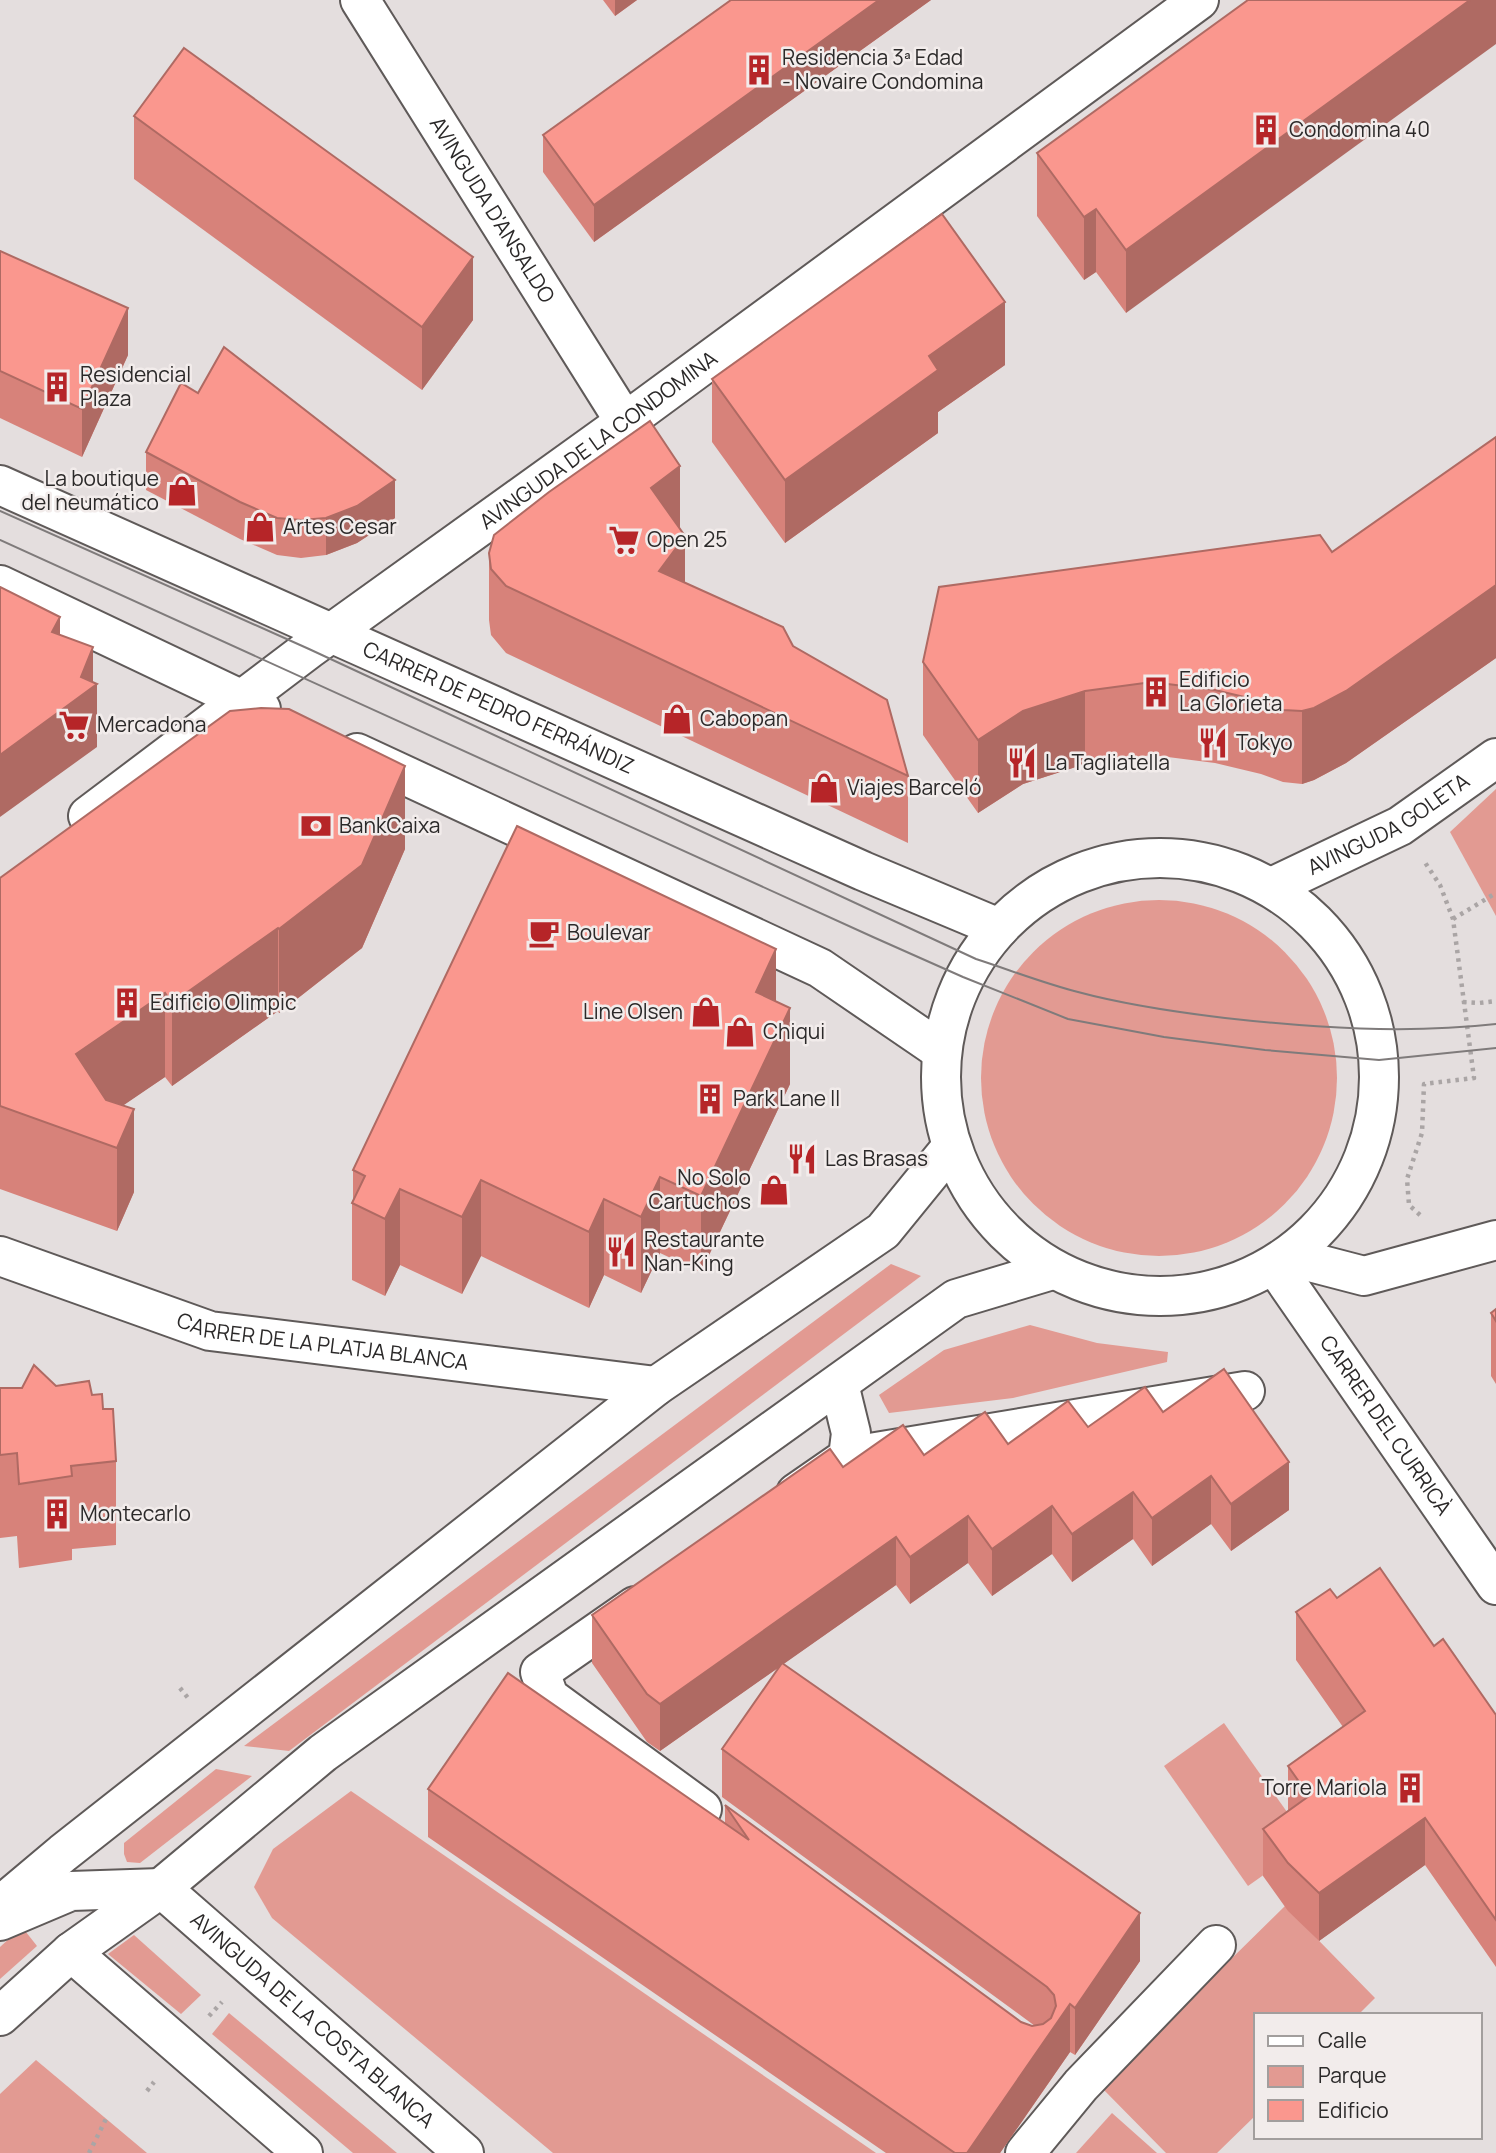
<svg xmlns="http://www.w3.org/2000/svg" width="1496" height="2153" viewBox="0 0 1496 2153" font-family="Manrope,sans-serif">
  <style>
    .green { fill: #e29a92 }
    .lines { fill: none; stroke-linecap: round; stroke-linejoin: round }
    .minor-casing { stroke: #5f5a59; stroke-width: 42 }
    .major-casing { stroke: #5f5a59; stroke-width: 42 }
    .path { stroke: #aaa5a5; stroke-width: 4.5; stroke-dasharray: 3.5 5; stroke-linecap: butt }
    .minor { stroke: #fff; stroke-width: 38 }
    .major { stroke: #fff; stroke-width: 38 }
    .tram { stroke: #7f7b7b; stroke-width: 2 }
    .wall { fill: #d7827a }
    .shaded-wall { fill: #af6a63 }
    .building { fill: #fa978e; stroke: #af6a63; stroke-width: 2 }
    .labels { text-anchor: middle; stroke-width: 5; stroke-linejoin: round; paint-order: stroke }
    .poi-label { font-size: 21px; fill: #2b2929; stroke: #f2eceb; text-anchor: start }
    .street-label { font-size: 21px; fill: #2b2929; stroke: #f2eceb }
  </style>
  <rect width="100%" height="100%" fill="#e4dede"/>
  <g class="green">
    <polygon points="1496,789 1496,916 1450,832"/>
    <circle cx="1159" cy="1078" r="178"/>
    <polygon points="891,1264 921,1276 289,1751 244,1746"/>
    <polygon points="1030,1325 1097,1343 1168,1352 1167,1362 1013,1398 889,1413 879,1395 944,1350"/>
    <polygon points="1224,1723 1309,1843 1248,1886 1164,1766"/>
    <polygon points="216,1769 252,1776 140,1863 127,1862 124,1854 124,1843"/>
    <polygon points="351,1791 876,2153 553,2153 272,1918 254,1887 273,1849"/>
    <polygon points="1285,1906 1375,1998 1358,2015 1256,2015 1256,2115 1217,2153 1166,2153 1101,2087"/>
    <polygon points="22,1927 37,1946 0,1979 0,1947"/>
    <polygon points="134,1935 201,1995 181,2014 108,1954"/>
    <polygon points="229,2013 397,2153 353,2153 212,2034"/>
    <polygon points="36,2060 147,2153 0,2153 0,2094"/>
    <polygon points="1112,2113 1157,2153 1076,2153"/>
  </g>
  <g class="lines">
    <g class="minor-casing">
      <g id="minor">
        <path id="s1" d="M360 0 625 422"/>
        <path id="s2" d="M0 485 863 871 999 928"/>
        <polyline points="0,585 261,709"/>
        <polyline points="357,753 820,968 940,1050"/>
        <path id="s3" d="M88 816 309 649 625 422 1199 0"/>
        <path id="s4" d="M0 1256 210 1331 656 1386"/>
        <path id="s5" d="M1275 1266 1496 1585"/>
        <polyline points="864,1454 1245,1391"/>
        <polyline points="796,1493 848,1457 851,1433 839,1384"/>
        <polyline points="635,1606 540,1672 549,1697 702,1809"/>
        <path id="s6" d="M0 1921 71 1891 161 1888 464 2153"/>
        <polyline points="71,1952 303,2153"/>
        <polyline points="1025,2153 1081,2085 1216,1945"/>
      </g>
    </g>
    <g class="major-casing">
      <g id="major">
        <circle cx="1160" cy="1077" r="219"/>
        <path id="s7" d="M1276 885 1400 826 1496 758"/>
        <polyline points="1291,1257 1364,1276 1496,1240"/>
        <polyline points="0,1906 63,1853 656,1386 883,1231 949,1150"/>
        <polyline points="0,2016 71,1952 161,1888 323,1753 956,1299 1049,1271"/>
      </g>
    </g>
    <g class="path">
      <polyline points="1453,919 1496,893"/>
      <polyline points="1463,1002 1479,1003 1496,1001"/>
      <polyline points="1420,1215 1409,1205 1407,1179 1422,1133 1424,1084 1474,1078 1453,919 1440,885 1424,861"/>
      <polyline points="180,1688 188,1698"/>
      <polyline points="209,2016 222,2002"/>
      <polyline points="147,2091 154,2082"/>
      <polyline points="89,2153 106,2119"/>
    </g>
    <use href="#minor" class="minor"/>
    <use href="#major" class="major"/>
    <g class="tram">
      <path d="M0 511 309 649 976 959C1010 970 1043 983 1078 992 1126 1005 1175 1012 1225 1018 1314 1028 1406 1034 1496 1024"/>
      <polyline points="0,540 873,937 963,977 1068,1019 1164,1037 1265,1050 1379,1060 1496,1048"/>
    </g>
  </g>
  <g class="wall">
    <polygon points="603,0 637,0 615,16"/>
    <polygon points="731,0 931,0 594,242 543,172 543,135"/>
    <polygon points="1248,0 1126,313 1096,272 1084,280 1037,216 1037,153"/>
    <polygon points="134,116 473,320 422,390 134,179"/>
    <polygon points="0,251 128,355 82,457 0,418"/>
    <polygon points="1005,365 938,412 938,433 785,543 712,442 712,379"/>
    <polygon points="1496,437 1496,658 1346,763 1314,780 1302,784 1283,782 1261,774 1215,763 1152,755 1085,764 1023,784 978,813 923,735 923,662 1332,552"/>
    <polygon points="146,452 395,518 357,543 326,555 301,558 277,555 240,539 146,490"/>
    <polygon points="680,528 685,583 793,646 908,776 908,843 506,653 491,635 489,620 489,553"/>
    <polygon points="405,849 362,948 279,1013 278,1011 172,1086 165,1077 123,1105 134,1192 117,1231 0,1189 0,878"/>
    <polygon points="776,1001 790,1084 701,1272 660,1253 641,1293 604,1275 589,1308 481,1256 462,1294 400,1265 385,1296 352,1280 352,1203 353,1200 353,1170"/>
    <polygon points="1496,1309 1496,1384 1491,1376 1491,1313"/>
    <polygon points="56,1386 92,1395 103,1409 116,1461 116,1545 72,1549 72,1560 19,1568 17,1536 0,1538 0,1388"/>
    <polygon points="1163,1412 1289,1510 1231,1551 1211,1524 1152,1566 1133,1539 1072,1582 1052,1554 992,1596 968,1563 910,1604 896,1585 783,1664 1140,1961 1075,2055 1070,2052 1000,2153 886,2153 428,1837 428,1789 725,1823 725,1805 1021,2022 1032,2026 1035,2026 722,1797 722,1749 779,1667 660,1751 647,1742 592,1663 592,1615 843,1467 1008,1444"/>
    <polygon points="1337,1598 1434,1646 1496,1715 1496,1967 1425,1865 1319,1941 1288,1911 1263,1876 1263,1829 1288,1811 1288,1766 1343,1727 1296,1660 1296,1612"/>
  </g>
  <g class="shaded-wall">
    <polygon points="615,0 637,0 615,16"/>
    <polygon points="879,0 931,0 594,242 594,205"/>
    <polygon points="1470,0 1496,0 1496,44 1126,313 1126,250"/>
    <polygon points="1096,209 1096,272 1084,280 1084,217"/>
    <polygon points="473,257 473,320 422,390 422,327"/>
    <polygon points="1005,302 1005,365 938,412 938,433 785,543 785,480 929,356"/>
    <polygon points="128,308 128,355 82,457 82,409"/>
    <polygon points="680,466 680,533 651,488"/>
    <polygon points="395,480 395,518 357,543 326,555 326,518"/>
    <polygon points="685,536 685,602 659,571"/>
    <polygon points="1496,585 1496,658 1346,763 1314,780 1302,784 1302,711"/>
    <polygon points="60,617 60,680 52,632"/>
    <polygon points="93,647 93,687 97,684 97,747 0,817 0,755 81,677"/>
    <polygon points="1085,691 1085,764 1023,784 978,813 978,740 1023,711"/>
    <polygon points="405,766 405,849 362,948 279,1013 279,929"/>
    <polygon points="278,928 278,1011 172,1086 172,1003"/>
    <polygon points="776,949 776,1025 756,992"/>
    <polygon points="165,993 165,1077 80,1135 76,1054"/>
    <polygon points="790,1008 790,1084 701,1272 701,1196"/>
    <polygon points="134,1109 134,1192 117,1231 117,1148"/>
    <polygon points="660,1177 660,1253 641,1293 641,1217"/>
    <polygon points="481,1180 481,1256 462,1294 462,1217"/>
    <polygon points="400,1189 400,1265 385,1296 385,1219"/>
    <polygon points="604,1199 604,1275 589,1308 589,1232"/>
    <polygon points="1289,1462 1289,1510 1231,1551 1231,1504"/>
    <polygon points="1211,1476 1211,1524 1152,1566 1152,1518"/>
    <polygon points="1133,1492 1133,1539 1072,1582 1072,1534"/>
    <polygon points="1052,1506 1052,1554 992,1596 992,1549"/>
    <polygon points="968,1516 968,1563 910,1604 910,1557"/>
    <polygon points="896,1537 896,1585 660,1751 660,1704"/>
    <polygon points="1425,1818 1425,1865 1319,1941 1319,1893"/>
    <polygon points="1140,1913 1140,1961 1075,2055 1075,2008"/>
    <polygon points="1070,2004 1070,2052 1000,2153 967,2153"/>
  </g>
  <g class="building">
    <polygon points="731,0 879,0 594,205 543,135"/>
    <polygon points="1248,0 1470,0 1126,250 1096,209 1084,217 1037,153"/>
    <polygon points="184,48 473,257 422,327 134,116"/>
    <polygon points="942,214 1005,302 929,356 938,370 785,480 712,379"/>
    <polygon points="0,251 128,308 82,409 0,371"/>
    <polygon points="224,347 395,480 357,506 326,518 301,520 277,518 240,502 146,452 181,383 198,393"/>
    <polygon points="650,421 680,466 651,488 685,536 659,571 783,627 793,646 887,700 908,776 506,586 491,569 489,553 494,535 549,492"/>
    <polygon points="1496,437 1496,585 1346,691 1314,708 1302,711 1283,710 1261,701 1215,690 1152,682 1085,691 1023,711 978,740 923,662 939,587 1320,535 1332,552"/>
    <polygon points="0,587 60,617 52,632 93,647 81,677 97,684 0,755"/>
    <polygon points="261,708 289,709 405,766 362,865 279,929 278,928 172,1003 165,993 76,1054 106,1100 134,1109 117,1148 0,1106 0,878 230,711"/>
    <polygon points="517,826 776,949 756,992 790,1008 701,1196 660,1177 641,1217 604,1199 589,1232 481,1180 462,1217 400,1189 385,1219 352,1203 365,1176 353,1170"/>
    <polygon points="1496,1309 1496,1321 1491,1313"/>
    <polygon points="34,1365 56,1386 89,1381 92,1395 102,1394 103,1409 113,1409 116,1461 71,1466 72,1476 19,1484 17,1453 0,1455 0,1388 22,1388"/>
    <polygon points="1224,1369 1289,1462 1231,1504 1211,1476 1152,1518 1133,1492 1072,1534 1052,1506 992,1549 968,1516 910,1557 896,1537 660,1704 647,1694 592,1615 830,1449 843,1467 903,1425 924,1455 985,1412 1008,1444 1068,1401 1088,1427 1145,1387 1163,1412"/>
    <polygon points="1380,1568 1434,1646 1443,1639 1496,1715 1496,1920 1425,1818 1319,1893 1288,1863 1263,1829 1309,1796 1288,1766 1365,1711 1296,1612 1330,1589 1337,1598"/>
    <polygon points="782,1663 1140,1913 1075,2008 1070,2004 967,2153 955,2153 428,1789 508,1673 749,1840 725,1805 1021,2022 1032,2026 1043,2024 1051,2018 1056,2006 1054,1995 1047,1987 722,1749"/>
  </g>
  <defs>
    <g id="building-bare" transform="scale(2.415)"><path d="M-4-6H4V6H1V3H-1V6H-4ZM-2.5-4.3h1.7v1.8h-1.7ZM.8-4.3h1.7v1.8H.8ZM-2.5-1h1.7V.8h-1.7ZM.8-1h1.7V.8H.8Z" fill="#b62528" stroke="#f2eceb" stroke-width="2.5" paint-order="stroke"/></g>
    <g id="shop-bare" transform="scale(2.415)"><path d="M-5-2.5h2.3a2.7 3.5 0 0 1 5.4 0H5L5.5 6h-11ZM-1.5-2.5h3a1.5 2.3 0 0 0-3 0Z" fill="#b62528" stroke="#f2eceb" stroke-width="2.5" paint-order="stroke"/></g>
    <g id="supermarket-bare" transform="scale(2.415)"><path d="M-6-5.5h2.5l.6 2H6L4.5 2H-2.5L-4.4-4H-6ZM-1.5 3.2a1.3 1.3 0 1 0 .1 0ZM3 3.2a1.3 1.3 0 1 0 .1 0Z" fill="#b62528" stroke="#f2eceb" stroke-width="2.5" paint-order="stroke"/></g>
    <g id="restaurant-bare" transform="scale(2.415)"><path d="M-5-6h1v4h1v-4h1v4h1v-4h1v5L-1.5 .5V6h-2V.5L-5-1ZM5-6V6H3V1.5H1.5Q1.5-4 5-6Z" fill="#b62528" stroke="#f2eceb" stroke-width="2.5" paint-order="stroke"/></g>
    <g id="bank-bare" transform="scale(2.415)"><path d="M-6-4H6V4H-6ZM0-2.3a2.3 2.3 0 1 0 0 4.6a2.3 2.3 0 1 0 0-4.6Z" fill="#b62528" stroke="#f2eceb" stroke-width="2.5" paint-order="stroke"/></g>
    <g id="cafe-bare" transform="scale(2.415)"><path d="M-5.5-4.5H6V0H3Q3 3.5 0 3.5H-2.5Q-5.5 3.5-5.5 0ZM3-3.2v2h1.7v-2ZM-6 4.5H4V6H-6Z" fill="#b62528" stroke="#f2eceb" stroke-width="2.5" paint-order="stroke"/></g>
  </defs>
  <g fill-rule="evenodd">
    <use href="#building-bare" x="759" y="70"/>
    <use href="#building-bare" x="1266" y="130"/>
    <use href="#building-bare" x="57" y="387"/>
    <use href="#shop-bare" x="182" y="491"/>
    <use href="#shop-bare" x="260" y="527"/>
    <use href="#supermarket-bare" x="624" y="540"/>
    <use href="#building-bare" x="1156" y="692"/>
    <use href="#shop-bare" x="677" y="719"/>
    <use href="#supermarket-bare" x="74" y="725"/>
    <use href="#restaurant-bare" x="1213" y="743"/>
    <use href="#restaurant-bare" x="1022" y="763"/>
    <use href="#shop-bare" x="824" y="788"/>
    <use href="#bank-bare" x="316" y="826"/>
    <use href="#cafe-bare" x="544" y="933"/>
    <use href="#building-bare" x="127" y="1003"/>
    <use href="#shop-bare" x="706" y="1012"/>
    <use href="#shop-bare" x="740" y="1032"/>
    <use href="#building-bare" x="710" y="1099"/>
    <use href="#restaurant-bare" x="802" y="1159"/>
    <use href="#shop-bare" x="774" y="1190"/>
    <use href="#restaurant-bare" x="621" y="1252"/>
    <use href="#building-bare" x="57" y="1514"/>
    <use href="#building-bare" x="1410" y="1788"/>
  </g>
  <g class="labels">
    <g class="poi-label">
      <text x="782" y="65">Residencia 3ª Edad<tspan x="782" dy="24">- Novaire Condomina</tspan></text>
      <text x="1289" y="137">Condomina 40</text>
      <text x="80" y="382">Residencial<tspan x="80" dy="24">Plaza</tspan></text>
      <text x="159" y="486" text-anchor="end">La boutique<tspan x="159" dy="24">del neumático</tspan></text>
      <text x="283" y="534">Artes Cesar</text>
      <text x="647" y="547">Open 25</text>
      <text x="1179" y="687">Edificio<tspan x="1179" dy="24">La Glorieta</tspan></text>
      <text x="700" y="726">Cabopan</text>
      <text x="97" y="732">Mercadona</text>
      <text x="1236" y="750">Tokyo</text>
      <text x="1045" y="770">La Tagliatella</text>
      <text x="847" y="795">Viajes Barceló</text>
      <text x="339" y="833">BankCaixa</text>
      <text x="567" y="940">Boulevar</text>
      <text x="150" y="1010">Edificio Olimpic</text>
      <text x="683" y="1019" text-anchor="end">Line Olsen</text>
      <text x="763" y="1039">Chiqui</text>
      <text x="733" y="1106">Park Lane II</text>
      <text x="825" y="1166">Las Brasas</text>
      <text x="751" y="1185" text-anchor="end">No Solo<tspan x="751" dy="24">Cartuchos</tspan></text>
      <text x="644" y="1247">Restaurante<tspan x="644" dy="24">Nan-King</tspan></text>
      <text x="80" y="1521">Montecarlo</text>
      <text x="1387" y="1795" text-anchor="end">Torre Mariola</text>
    </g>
    <g class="street-label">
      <text dy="7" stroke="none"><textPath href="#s1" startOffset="248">AVINGUDA D'ANSALDO</textPath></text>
      <text dy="7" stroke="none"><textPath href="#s3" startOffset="634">AVINGUDA DE LA CONDOMINA</textPath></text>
      <text dy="7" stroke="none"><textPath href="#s2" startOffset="546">CARRER DE PEDRO FERRÁNDIZ</textPath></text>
      <text dy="7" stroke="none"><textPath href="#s7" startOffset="128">AVINGUDA GOLETA</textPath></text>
      <text dy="7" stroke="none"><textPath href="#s4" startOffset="336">CARRER DE LA PLATJA BLANCA</textPath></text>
      <text dy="7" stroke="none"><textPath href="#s5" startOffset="194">CARRER DEL CURRICÀ</textPath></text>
      <text dy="7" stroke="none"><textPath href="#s6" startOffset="368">AVINGUDA DE LA COSTA BLANCA</textPath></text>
    </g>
  </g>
  <rect x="1254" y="2013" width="228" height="126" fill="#f2eceb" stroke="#a29e9d" stroke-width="2"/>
  <rect x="1268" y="2036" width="35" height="10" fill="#ffffff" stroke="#a29e9d" stroke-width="2"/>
  <text x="1318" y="2048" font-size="21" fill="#2b2929">Calle</text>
  <rect x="1268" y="2066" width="35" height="21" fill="#e29a92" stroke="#a29e9d" stroke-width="2"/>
  <text x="1318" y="2083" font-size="21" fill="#2b2929">Parque</text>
  <rect x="1268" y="2100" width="35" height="21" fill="#fa978e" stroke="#a29e9d" stroke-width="2"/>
  <text x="1318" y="2118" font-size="21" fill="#2b2929">Edificio</text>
</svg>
